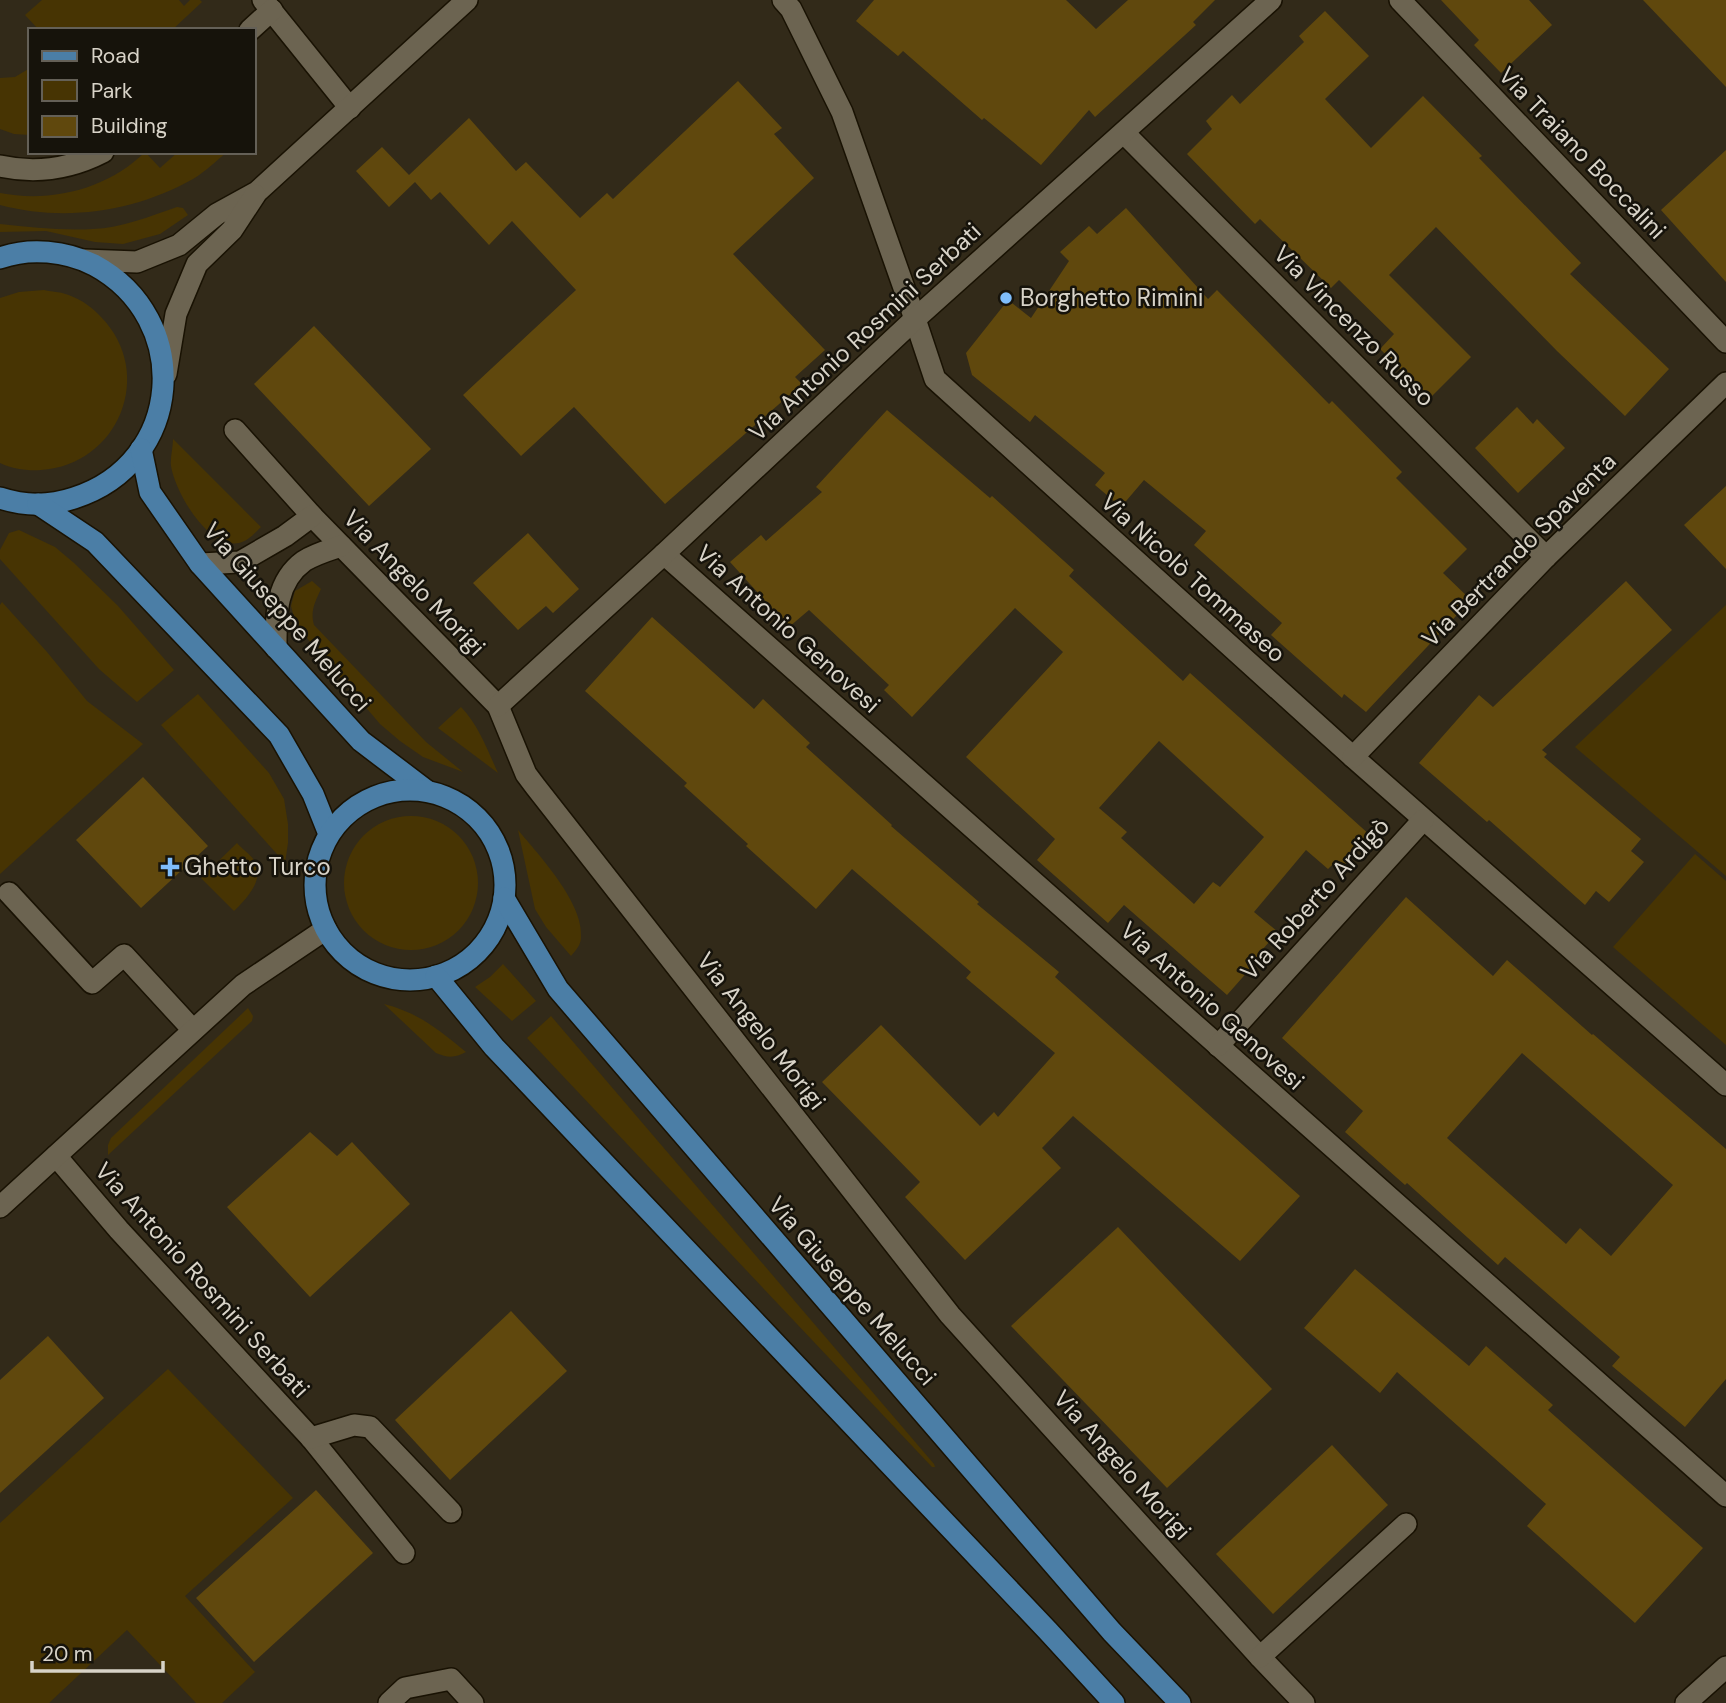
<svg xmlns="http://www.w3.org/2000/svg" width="1726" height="1703" viewBox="0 0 1726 1703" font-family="'DM Sans',sans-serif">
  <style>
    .green { fill: #473403 }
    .building { fill: #60480d; fill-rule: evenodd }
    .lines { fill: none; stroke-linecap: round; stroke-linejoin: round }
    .minor-casing { stroke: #191203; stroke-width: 24 }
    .major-casing { stroke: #191203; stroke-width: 24 }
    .minor { stroke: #6c6451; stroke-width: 21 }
    .major { stroke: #4b7ea6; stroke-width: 21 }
    .poi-dot { fill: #7fbdfa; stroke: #16130b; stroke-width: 2.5 }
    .labels { text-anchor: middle; stroke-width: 5; stroke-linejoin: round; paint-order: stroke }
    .street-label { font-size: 24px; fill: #d8d3c8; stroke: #16130b }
    .poi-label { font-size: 24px; fill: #d8d3c8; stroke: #16130b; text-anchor: start }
  </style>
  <rect width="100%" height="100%" fill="#322a19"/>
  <g class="green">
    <polygon points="42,0 179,0 184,6 190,0 200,0 202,2 172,30 39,30 25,15"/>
    <polygon points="30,68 30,135 14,134 0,129 0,78 15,77"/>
    <path d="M145 152 160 168 178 152H227C216 161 205 172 193 179 134 212 65 222 0 205V193C51 203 108 189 145 152Z"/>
    <path d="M177 207 183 208 188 215 160 234 123 244 95 242 46 231 0 232V224C31 227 62 231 93 229 121 228 151 216 177 207Z"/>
    <path d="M44 290C53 292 63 292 71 296 82 300 93 308 101 317 156 373 119 465 41 470 28 471 12 469 0 463V298L19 292Z"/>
    <path d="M173 439 261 527C254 534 248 541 239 543 208 549 175 492 171 466 170 458 173 448 173 439Z"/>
    <polygon points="19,530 55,547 74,563 118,606 174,670 137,702 99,669 0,559 0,550 9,533"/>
    <path d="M312 581 321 589C315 602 310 611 314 625L426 742 463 772 423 757 400 741 380 724 296 625 291 606 295 591Z"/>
    <polygon points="2,602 47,652 87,701 143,744 0,874 0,605"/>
    <polygon points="1726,605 1726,876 1575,747"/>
    <polygon points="198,694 269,773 284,799 288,824 288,843 285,863 161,725"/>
    <path d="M461 707C479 726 487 749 498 773L438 728Z"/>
    <circle cx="411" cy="883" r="67"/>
    <path d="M518 830C538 854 584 903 581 937 581 945 576 950 571 956L546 927 535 909Z"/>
    <path d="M237 843C242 849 250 854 254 860 266 879 246 899 234 911L201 878Z"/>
    <polygon points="1695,854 1726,881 1726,1045 1613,947"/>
    <polygon points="503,964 536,1001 512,1021 475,987 490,977"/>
    <path d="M384 1004C419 1013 439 1030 466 1052 455 1058 448 1058 436 1053Z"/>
    <polygon points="248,1008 253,1016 252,1021 108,1155 108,1145 111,1138"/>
    <polygon points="551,1016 934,1464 935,1467 932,1467 527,1038"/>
    <polygon points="168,1369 293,1498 185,1596 255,1672 222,1703 196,1703 127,1630 49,1703 0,1703 0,1523"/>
  </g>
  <g class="building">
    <polygon points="874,0 1066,0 1096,29 1128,0 1215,0 1193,22 1196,25 1095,117 1089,110 1041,165 984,118 982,120 903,51 898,56 856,21"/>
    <polygon points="1441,0 1529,0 1552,25 1501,73 1474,45 1479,40"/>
    <polygon points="1643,0 1726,0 1726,87"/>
    <polygon points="1325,11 1369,56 1325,99 1371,148 1423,96 1482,156 1479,158 1581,263 1570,274 1669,369 1625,416 1557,351 1436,227 1389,275 1471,357 1430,398 1380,349 1394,334 1339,280 1331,288 1260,219 1255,224 1187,154 1212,129 1206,121 1232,95 1240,104 1304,42 1299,36"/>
    <polygon points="738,81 782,128 774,134 814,178 733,254 825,350 795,377 802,384 665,504 574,407 521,456 463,395 576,290 512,221 489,245 440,192 431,200 415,182 389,207 356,171 382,147 409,175 469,118 516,171 526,162 580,218 607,193 613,199"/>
    <polygon points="1726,150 1726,282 1661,210"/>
    <polygon points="1126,208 1208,299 1217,290 1329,404 1332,401 1402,472 1396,478 1467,549 1443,573 1471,600 1366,712 1344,694 1342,698 1271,635 1282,623 1194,545 1206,531 1144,480 1121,507 1095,485 1105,473 1035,415 1030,422 972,375 966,353 1008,300 1031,318 1069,261 1060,252 1089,226 1097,234"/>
    <polygon points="314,326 431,449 369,506 254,384"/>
    <polygon points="1517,407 1533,424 1537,419 1565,448 1518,493 1475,448"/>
    <path d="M887 410 990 498 992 496 1074 570 1069 576 1183 681 1190 673 1371 836 1344 867 1337 860 1328 869 1306 850 1254 912 1278 932 1262 950 1265 952 1227 995 1124 905 1108 923 1037 860 1055 839 966 757 1063 652 1015 608 912 717 884 690 889 685 809 610 789 627 730 562 761 535 766 541 822 492 816 487ZM1159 741 1264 837 1220 887 1213 882 1194 904 1121 838 1127 832 1099 808Z"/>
    <polygon points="1726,486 1726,569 1684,525"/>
    <polygon points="528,533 579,589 553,613 546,606 518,630 473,583"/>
    <polygon points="1626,581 1672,630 1542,750 1547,754 1544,757 1641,839 1631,851 1644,862 1609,902 1596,891 1585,905 1489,820 1487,822 1419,763 1479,695 1493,707"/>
    <polygon points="652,617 754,709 763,699 810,743 806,747 892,825 891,826 979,902 977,904 1059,972 1055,977 1300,1196 1240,1261 1073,1116 1042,1148 1061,1168 965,1260 905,1197 920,1182 822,1082 881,1025 980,1126 994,1112 998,1117 1055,1053 966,978 971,972 852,869 816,909 746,846 748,844 684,786 687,783 585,691"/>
    <polygon points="143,777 208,846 141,908 76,840"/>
    <path d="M1406 897 1493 976 1507 960 1592 1035 1593 1034 1726 1149V1379L1685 1427 1612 1366 1620 1357 1505 1257 1498 1265 1407 1183 1405 1185 1345 1132 1363 1111 1282 1038ZM1522 1053 1673 1185 1611 1256 1580 1228 1566 1244 1447 1138Z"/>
    <polygon points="310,1132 337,1156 352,1142 410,1204 310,1297 227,1207"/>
    <polygon points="1118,1227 1272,1389 1167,1488 1011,1326"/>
    <polygon points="1355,1269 1469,1366 1486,1346 1553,1405 1548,1410 1703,1548 1635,1623 1527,1526 1546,1504 1397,1372 1380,1393 1304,1328"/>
    <polygon points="511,1311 567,1371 450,1480 395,1420"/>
    <polygon points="48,1336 104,1398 0,1493 0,1380"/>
    <polygon points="1332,1445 1388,1505 1273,1614 1216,1554"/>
    <polygon points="316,1490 373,1553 254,1662 196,1598"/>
  </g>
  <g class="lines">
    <g class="minor-casing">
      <g id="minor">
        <polyline points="263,0 350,108"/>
        <polyline points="783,0 791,9 842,112 915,319 935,379 1353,757 1726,1085"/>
        <polyline points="1400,0 1726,342"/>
        <polyline points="250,30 272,10"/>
        <polyline points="1124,133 1546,557"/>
        <path d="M0 166C36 174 70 169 103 152"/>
        <polyline points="84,260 137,262 179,245 217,214 257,192 467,0"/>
        <polyline points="166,374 176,314 197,264 232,230 255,195"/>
        <polyline points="235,430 312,516 498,706 526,774 535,786 950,1315 1260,1657 1304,1703"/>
        <polyline points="664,554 1726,1496"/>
        <polyline points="200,564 240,562 285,536 312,516"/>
        <path d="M276 648C276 616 275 582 304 561 315 554 329 550 341 546"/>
        <polyline points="498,706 664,554 915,319 1271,0"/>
        <polyline points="1353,757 1546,557 1726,383"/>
        <polyline points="9,893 92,983 124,955 193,1030"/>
        <polyline points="1218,1046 1423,820"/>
        <polyline points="56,1156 119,1230 311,1438 404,1553"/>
        <polyline points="0,1207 243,985 326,929"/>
        <polyline points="311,1438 354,1425 370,1427 451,1512"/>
        <polyline points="1260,1657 1406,1524"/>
        <polyline points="389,1703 405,1688 451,1679 473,1703"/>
        <polyline points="1686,1703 1726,1667"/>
      </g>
    </g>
    <g class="major-casing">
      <g id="major">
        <path d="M0 258C30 247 66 251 94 265 194 319 184 463 74 498 50 506 24 506 0 498"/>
        <polyline points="141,449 150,492 200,564 361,741 427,791"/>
        <polyline points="38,504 95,542 279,735 313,794 329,834"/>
        <circle cx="410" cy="885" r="95"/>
        <polyline points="504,898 558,989 1112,1632 1180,1703"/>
        <polyline points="436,976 494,1047 1048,1631 1114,1703"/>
      </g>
    </g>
    <use href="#minor" class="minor"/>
    <use href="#major" class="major"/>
  </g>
  <g class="poi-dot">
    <circle cx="1006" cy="298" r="7"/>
    <path d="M166.5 856.5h7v7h7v7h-7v7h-7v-7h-7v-7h7z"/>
  </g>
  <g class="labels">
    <g class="street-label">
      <text transform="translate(1582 153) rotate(46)" y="8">Via Traiano Boccalini</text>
      <text transform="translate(1354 326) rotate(45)" y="8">Via Vincenzo Russo</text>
      <text transform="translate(865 332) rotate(-43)" y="8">Via Antonio Rosmini Serbati</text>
      <text transform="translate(1519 550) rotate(-45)" y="8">Via Bertrando Spaventa</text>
      <text transform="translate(1193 578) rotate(42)" y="8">Via Nicolò Tommaseo</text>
      <text transform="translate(414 583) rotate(46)" y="8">Via Angelo Morigi</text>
      <text transform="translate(287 617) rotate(49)" y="8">Via Giuseppe Melucci</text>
      <text transform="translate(788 629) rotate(42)" y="8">Via Antonio Genovesi</text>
      <text transform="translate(1315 899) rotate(-48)" y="8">Via Roberto Ardigò</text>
      <text transform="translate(1212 1006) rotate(42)" y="8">Via Antonio Genovesi</text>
      <text transform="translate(761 1031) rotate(52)" y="8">Via Angelo Morigi</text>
      <text transform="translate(202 1280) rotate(48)" y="8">Via Antonio Rosmini Serbati</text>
      <text transform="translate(852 1291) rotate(49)" y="8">Via Giuseppe Melucci</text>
      <text transform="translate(1122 1465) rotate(48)" y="8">Via Angelo Morigi</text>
    </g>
    <g class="poi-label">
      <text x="1020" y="306">Borghetto Rimini</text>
      <text x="184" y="875">Ghetto Turco</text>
    </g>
  </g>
  <rect x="28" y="28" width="228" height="126" fill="#16130b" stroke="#646057" stroke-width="2"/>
  <rect x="42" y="51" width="35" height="10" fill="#4b7ea6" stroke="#646057" stroke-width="2"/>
  <text x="91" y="63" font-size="21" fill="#d8d3c8">Road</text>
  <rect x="42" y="80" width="35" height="21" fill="#473403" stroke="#646057" stroke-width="2"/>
  <text x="91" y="98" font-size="21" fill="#d8d3c8">Park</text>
  <rect x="42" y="116" width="35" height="21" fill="#60480d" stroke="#646057" stroke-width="2"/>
  <text x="91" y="133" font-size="21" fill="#d8d3c8">Building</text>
  <path d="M32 1661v10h131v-10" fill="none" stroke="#d8d3c8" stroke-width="3.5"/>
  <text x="42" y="1661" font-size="21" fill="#d8d3c8" stroke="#16130b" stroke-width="5" paint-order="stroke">20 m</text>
</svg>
